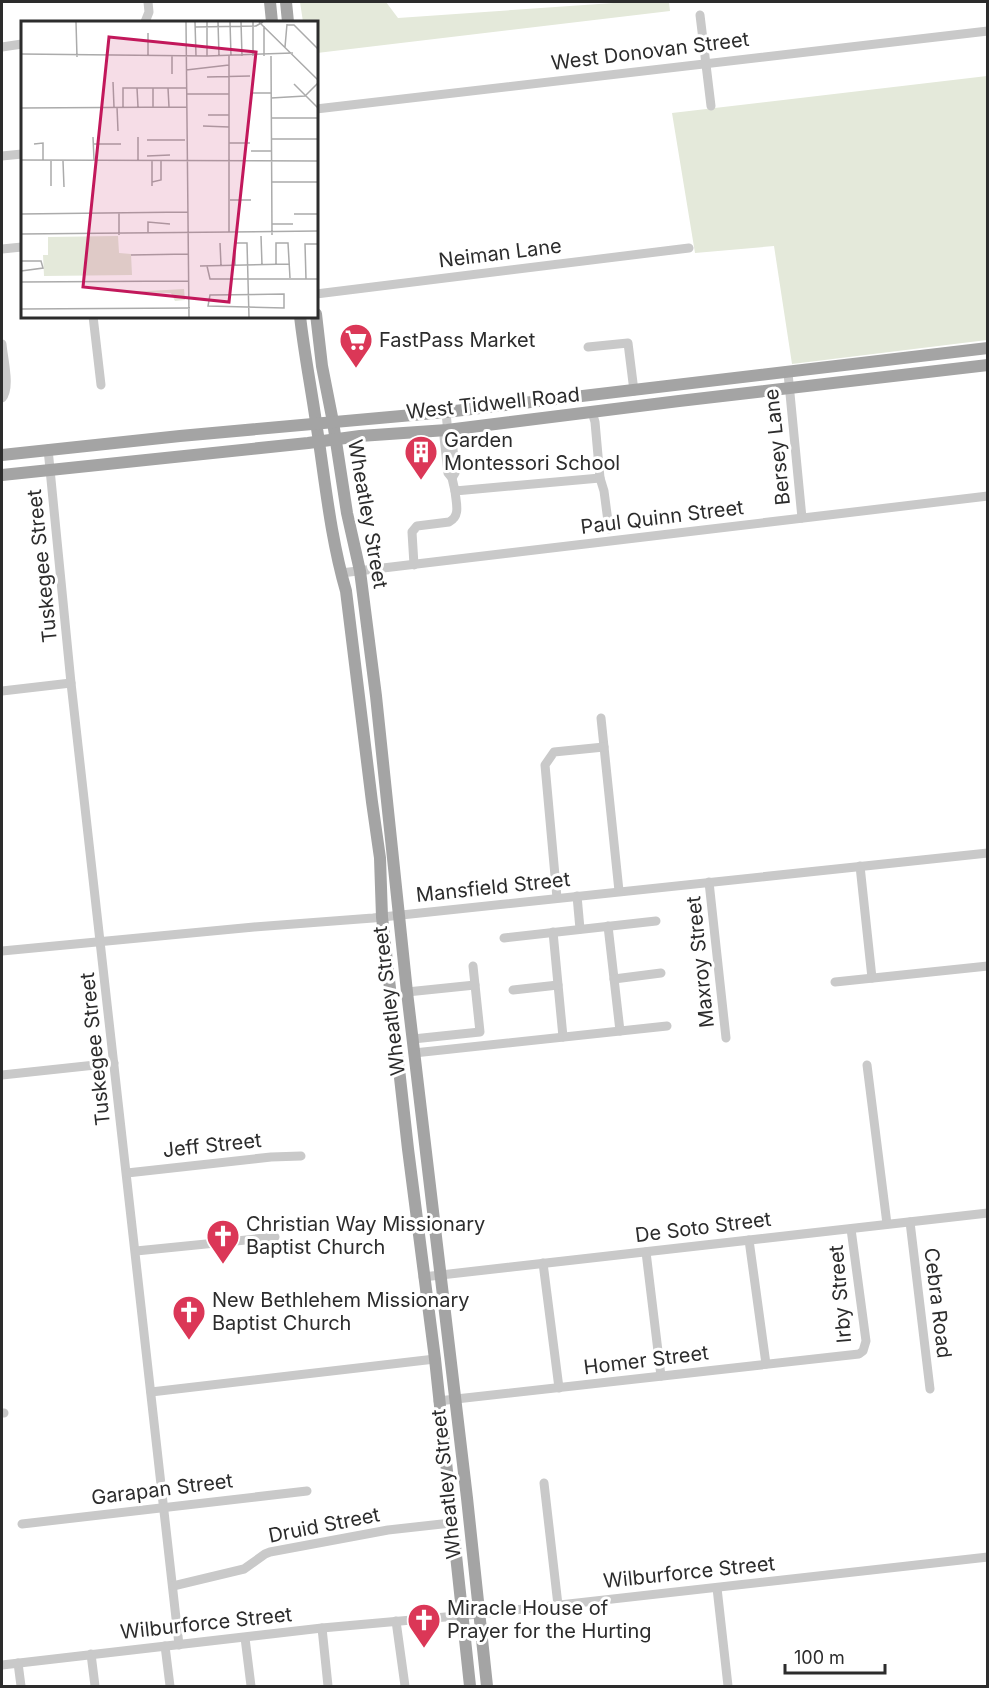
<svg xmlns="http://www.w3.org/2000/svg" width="989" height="1688" viewBox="0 0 989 1688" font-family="Inter,sans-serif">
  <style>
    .green { fill: #e4e9da }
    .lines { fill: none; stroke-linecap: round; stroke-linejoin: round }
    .minor { stroke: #c9c9c9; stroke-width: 9 }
    .major { stroke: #a4a4a4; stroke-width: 12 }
    .labels { text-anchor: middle; stroke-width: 6; stroke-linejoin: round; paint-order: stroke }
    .street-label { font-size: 20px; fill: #2c2c2c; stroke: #fff }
    .poi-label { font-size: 20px; fill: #2c2c2c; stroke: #fff; text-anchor: start }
    .inset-road { fill: none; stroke: #ababab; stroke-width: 1.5 }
    .view { fill: #c2185b; fill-opacity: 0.15; stroke: #c2185b; stroke-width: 3 }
    .inset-edge { fill: none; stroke: #2c2c2c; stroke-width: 3 }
  </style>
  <rect width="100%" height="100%" fill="#fff"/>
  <g class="green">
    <polygon points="300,2 386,2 398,18 628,2 669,2 670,11 317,53 316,22 303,22"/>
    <polygon points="987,76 987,340 792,364 774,246 695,253 672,113"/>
  </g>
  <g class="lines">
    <g class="minor">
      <polyline points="700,15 711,106"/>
      <polyline points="145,22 149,12 148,2"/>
      <polyline points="2,47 22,44"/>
      <polyline points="316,109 988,31"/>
      <polyline points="2,156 22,154"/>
      <polyline points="2,249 22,247"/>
      <polyline points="316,294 689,248"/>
      <polyline points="93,316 101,385"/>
      <path d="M2 344C3 358 11 388 2 398"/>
      <polyline points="588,347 628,343 634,391"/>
      <polyline points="788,373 802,518"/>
      <polyline points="446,412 448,434 452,437 455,473 452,478"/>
      <polyline points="448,434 444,437 448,473 452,478 455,491 600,478 595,422 592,412"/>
      <polyline points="48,449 71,683 179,1645"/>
      <polyline points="600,478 604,491 609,529"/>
      <path d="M414 565 412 532 417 526 449 522C461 516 456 503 455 491"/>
      <polyline points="341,573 988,496"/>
      <polyline points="2,691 71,683"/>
      <polyline points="601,718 619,891"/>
      <polyline points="860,866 872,978"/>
      <polyline points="709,882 726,1038"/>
      <polyline points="577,896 580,929"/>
      <polyline points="557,898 545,765 554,752 604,747"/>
      <polyline points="608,926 620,1031"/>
      <polyline points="553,932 563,1037"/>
      <polyline points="504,938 656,921"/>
      <polyline points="2,951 254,927 373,918 988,853"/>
      <polyline points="614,979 661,973"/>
      <polyline points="835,982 988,966"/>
      <polyline points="513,990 558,985"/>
      <polyline points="407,992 475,985"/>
      <polyline points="413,1039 480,1032 473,966"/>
      <polyline points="414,1053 667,1026"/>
      <polyline points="867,1065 887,1224"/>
      <polyline points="2,1075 114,1063"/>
      <polyline points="127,1173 271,1157 301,1156"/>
      <polyline points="910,1222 930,1389"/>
      <polyline points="749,1240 766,1364"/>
      <polyline points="136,1251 275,1237"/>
      <polyline points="646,1252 661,1376"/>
      <polyline points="543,1263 559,1388"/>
      <polyline points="423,1277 988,1213"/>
      <polyline points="151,1392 435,1359"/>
      <polyline points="438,1401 859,1354 863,1351 866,1341 851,1229"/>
      <polyline points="2,1413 4,1413"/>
      <polyline points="544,1483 558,1605"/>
      <polyline points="22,1524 307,1491"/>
      <polyline points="173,1586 244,1569 265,1554 270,1552 388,1530 451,1523"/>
      <polyline points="717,1588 728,1686"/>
      <polyline points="396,1621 405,1686"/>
      <polyline points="322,1628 328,1686"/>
      <polyline points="245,1638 251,1686"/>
      <polyline points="165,1646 170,1686"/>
      <polyline points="91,1654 95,1686"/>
      <polyline points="18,1663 21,1686"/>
      <polyline points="2,1665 322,1628 479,1614 988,1557"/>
    </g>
    <g class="major">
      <polyline points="270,2 272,22"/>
      <polyline points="286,2 288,22"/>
      <polyline points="316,314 322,366 333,422 347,513 360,571 376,696 407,992 467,1498 487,1686"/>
      <path d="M300 316C304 352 311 387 316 422 325 479 330 536 346 591L372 802 380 858 382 917 408 1149 435 1359 470 1686"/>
      <polyline points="2,455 180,436 446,412 988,348"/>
      <polyline points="2,475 308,443 360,436 447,430 679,401 988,365"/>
    </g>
  </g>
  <defs>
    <g id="supermarket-pin" transform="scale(1.725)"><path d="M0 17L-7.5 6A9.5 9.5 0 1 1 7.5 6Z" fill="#db3757" stroke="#fff"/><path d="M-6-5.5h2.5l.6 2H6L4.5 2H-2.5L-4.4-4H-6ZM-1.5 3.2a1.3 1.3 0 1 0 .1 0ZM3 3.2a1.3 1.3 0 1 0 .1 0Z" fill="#fff"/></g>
    <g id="building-pin" transform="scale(1.725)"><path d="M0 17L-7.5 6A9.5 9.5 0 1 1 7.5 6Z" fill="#db3757" stroke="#fff"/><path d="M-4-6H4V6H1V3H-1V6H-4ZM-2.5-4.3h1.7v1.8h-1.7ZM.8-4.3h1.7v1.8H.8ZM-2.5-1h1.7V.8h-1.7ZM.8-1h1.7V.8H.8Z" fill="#fff"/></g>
    <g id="church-pin" transform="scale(1.725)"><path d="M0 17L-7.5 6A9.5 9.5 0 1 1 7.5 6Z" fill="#db3757" stroke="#fff"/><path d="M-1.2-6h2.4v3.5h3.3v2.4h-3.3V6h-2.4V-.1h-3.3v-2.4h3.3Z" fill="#fff"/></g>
  </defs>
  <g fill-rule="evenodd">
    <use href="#supermarket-pin" x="356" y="340"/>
    <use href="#building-pin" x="421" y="452"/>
    <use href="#church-pin" x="223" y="1236"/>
    <use href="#church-pin" x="189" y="1312"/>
    <use href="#church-pin" x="424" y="1620"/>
  </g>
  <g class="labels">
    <g class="street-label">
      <text transform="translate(650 51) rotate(-7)" y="7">West Donovan Street</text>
      <text transform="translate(500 253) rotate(-7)" y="7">Neiman Lane</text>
      <text transform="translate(493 403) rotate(-6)" y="7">West Tidwell Road</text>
      <text transform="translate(777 447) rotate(-96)" y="7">Bersey Lane</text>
      <text transform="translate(368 514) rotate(80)" y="7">Wheatley Street</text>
      <text transform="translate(662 517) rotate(-7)" y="7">Paul Quinn Street</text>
      <text transform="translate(42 566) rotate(-96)" y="7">Tuskegee Street</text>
      <text transform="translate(493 887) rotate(-6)" y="7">Mansfield Street</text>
      <text transform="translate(700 962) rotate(-96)" y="7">Maxroy Street</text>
      <text transform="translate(389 1001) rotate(-97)" y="7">Wheatley Street</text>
      <text transform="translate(95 1049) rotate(-96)" y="7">Tuskegee Street</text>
      <text transform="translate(212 1145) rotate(-6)" y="7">Jeff Street</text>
      <text transform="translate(703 1227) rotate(-7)" y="7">De Soto Street</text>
      <text transform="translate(840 1294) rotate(-95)" y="7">Irby Street</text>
      <text transform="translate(938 1303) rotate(83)" y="7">Cebra Road</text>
      <text transform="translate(646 1360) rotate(-7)" y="7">Homer Street</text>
      <text transform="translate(446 1484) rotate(-96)" y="7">Wheatley Street</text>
      <text transform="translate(162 1489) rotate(-7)" y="7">Garapan Street</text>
      <text transform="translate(324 1525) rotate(-11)" y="7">Druid Street</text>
      <text transform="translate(689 1572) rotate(-6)" y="7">Wilburforce Street</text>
      <text transform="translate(206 1623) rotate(-6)" y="7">Wilburforce Street</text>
    </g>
    <g class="poi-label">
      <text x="379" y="347">FastPass Market</text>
      <text x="444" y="447">Garden<tspan x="444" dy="23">Montessori School</tspan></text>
      <text x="246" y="1231">Christian Way Missionary<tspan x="246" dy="23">Baptist Church</tspan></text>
      <text x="212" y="1307">New Bethlehem Missionary<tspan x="212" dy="23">Baptist Church</tspan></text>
      <text x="447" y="1615">Miracle House of<tspan x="447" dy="23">Prayer for the Hurting</tspan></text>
    </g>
  </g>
  <g transform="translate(21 21)">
    <rect width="297" height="297" fill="#fff"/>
    <path d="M97 215 98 232 110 233 111 254 23 255 22 234H27V216ZM163 268 164 279 154 280 150 272 110 271Z" fill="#e4e9da"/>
    <path class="inset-road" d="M55 1 56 36M165 1 168 296M174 1 175 35M186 1V35M197 1 198 35M209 1 210 35M220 1 221 35M232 1V35M238 1 297 59M266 4H273L297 28M243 5V35M174 6 235 5 242 1M127 12V35M264 26 266 3M0 33 186 35 272 32M151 35V53M208 35V212M250 35 251 214M165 49 208 44M186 56 229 55M92 61 93 86M273 63 297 87M116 67 117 86M132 67V86M147 67 148 86M230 72H250M165 73H208M250 77 284 75 297 62M96 86 97 110M102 86V67H165M0 87 166 86M187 94H208M250 97H297M182 105 208 106M72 116 73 139M117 116V140M250 118H297M126 119H164M208 122H229M13 123 22 122V140M73 123H100M230 130H250M126 135 149 134M0 139 297 140M30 140V165M42 140 43 166M131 140V165M131 161 140 159V140M251 161H297M209 179H230M0 193 167 191M273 193H297M251 203H272M127 211V201L149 203M0 213 297 210M98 214V192M240 215 241 244M199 222 200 244M110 234 168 233M0 240H20L22 247 0 250M255 243V222H267L269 257M214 244V222H226L228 296M179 245 268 243M186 245 189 258H297M285 258 284 223H297M0 261 168 260M263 273V287L187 285 189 274ZM0 288 169 287"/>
    <path class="view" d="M88 16 235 31 208 281 62 266Z"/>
    <rect width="297" height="297" class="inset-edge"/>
  </g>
  <rect width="989" height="1688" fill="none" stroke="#2c2c2c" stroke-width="6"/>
  <path d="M785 1664v9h100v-9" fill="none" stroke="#2c2c2c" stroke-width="3"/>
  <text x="794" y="1664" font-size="18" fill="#2c2c2c" stroke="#ffffff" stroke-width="4.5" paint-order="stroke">100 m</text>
</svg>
